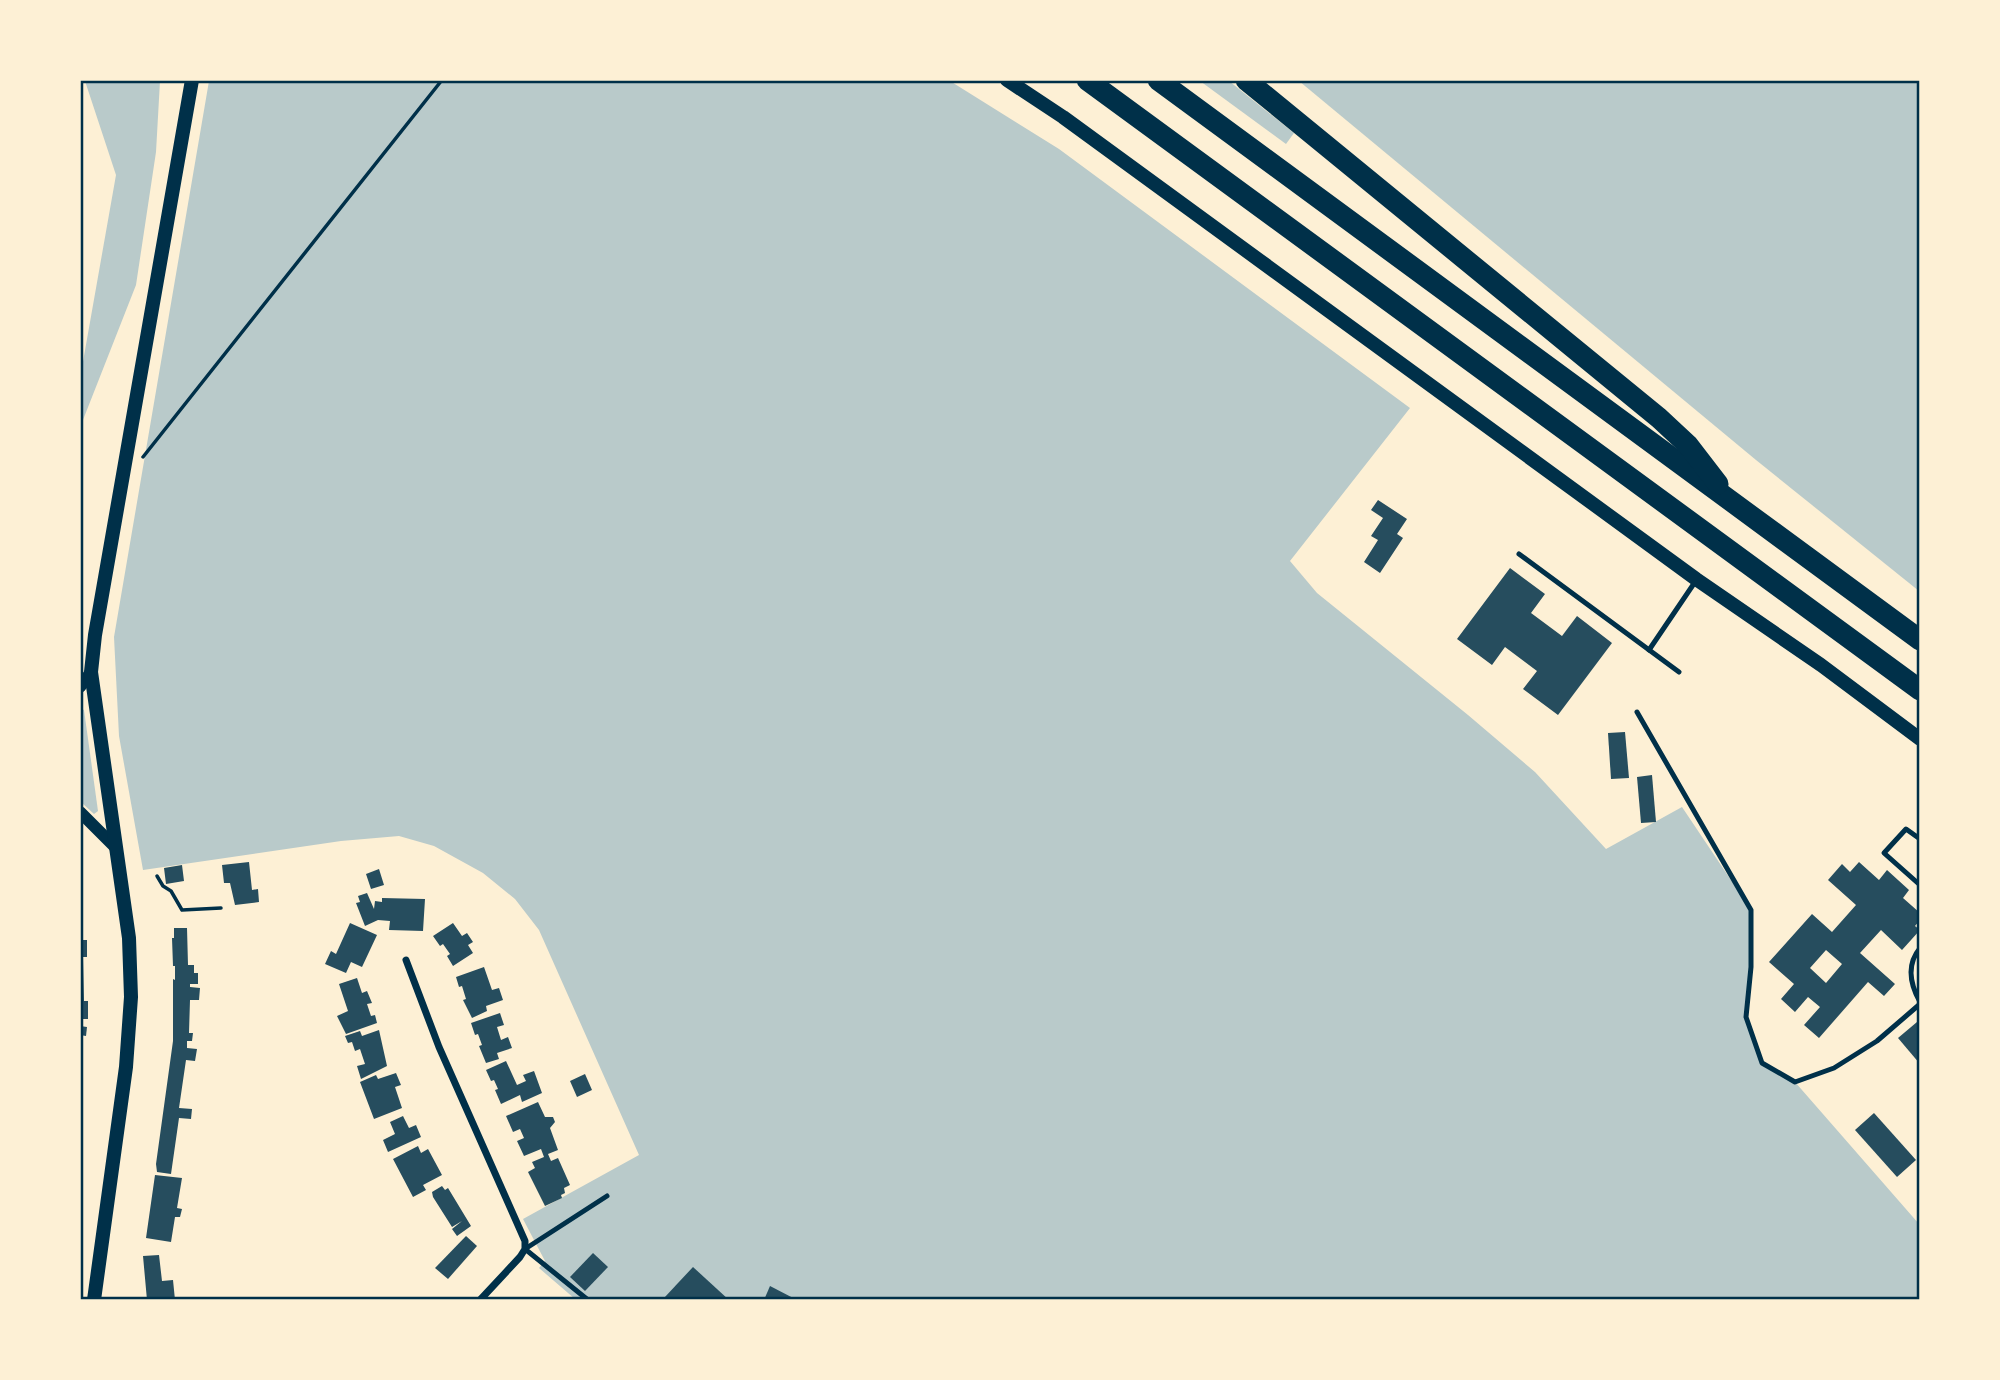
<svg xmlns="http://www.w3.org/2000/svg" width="2000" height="1380" viewBox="0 0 2000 1380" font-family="'Source Sans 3',sans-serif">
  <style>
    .green { fill: #b9caca }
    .building { fill: #264d5e; fill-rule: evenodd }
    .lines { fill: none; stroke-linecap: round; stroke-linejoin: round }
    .path { stroke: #003049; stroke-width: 3.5 }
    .service { stroke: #003049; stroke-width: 5 }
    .minor { stroke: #003049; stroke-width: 7 }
    .tertiary { stroke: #003049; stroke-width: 12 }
    .secondary { stroke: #003049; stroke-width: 14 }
    .motorway { stroke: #003049; stroke-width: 21 }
    .neatline { fill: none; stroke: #003049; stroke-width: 2.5 }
  </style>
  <rect width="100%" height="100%" fill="#fdf0d5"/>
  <g class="green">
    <polygon points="85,81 160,81 156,152 136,285 81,425 81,373 116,175"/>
    <polygon points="209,81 950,81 1059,149 1410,408 1290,561 1317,593 1468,715 1535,772 1606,849 1682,807 1751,910 1751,967 1746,1017 1762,1063 1795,1082 1919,1224 1919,1299 575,1299 539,1268 545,1261 523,1219 639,1155 539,930 515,899 483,873 434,846 399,836 341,841 143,870 119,736 114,637"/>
    <polygon points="1200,81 1229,81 1294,133 1286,144"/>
    <polygon points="1299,81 1919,81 1919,591 1756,460"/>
    <polygon points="80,708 84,710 98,811 94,814 81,802"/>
  </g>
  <g class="building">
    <polygon points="1378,500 1407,519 1397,534 1403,538 1380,573 1364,562 1378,540 1371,536 1383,518 1371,510"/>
    <polygon points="1510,568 1545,594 1531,613 1562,636 1577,616 1612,643 1558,715 1523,689 1537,671 1505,647 1492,665 1457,639"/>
    <polygon points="1625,732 1629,778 1611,779 1608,733"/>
    <polygon points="1652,775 1656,822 1641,823 1637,777"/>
    <polygon points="249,862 252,890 258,889 259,902 235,905 230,883 224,883 222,865"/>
    <path d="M1859 862 1879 880 1887 870 1909 890 1903 898 1920 913V920L1915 926 1920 930 1902 950 1881 930 1860 953 1895 984 1884 996 1868 982 1819 1038 1804 1025 1820 1007 1808 997 1795 1012 1781 999 1794 984 1769 962 1812 914 1832 932 1856 905 1828 880 1842 864 1850 872ZM1826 950 1842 964 1826 983 1810 968Z"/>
    <polygon points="182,865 184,881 166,884 164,868"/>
    <polygon points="379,869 384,885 371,889 366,874"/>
    <polygon points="367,893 374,909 375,901 382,902 382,898 425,899 423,931 389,930 390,921 378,920 365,926 356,903 360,902 358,896"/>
    <polygon points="350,923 377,935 362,967 351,962 346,973 325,964 331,951 336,954"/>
    <polygon points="453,923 462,936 467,933 473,942 468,945 473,953 453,966 447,956 450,954 443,944 440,946 433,936"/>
    <polygon points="174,928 187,928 188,965 194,965 194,973 198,973 198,984 190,984 190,987 200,988 199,1000 190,1000 189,1033 193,1033 192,1041 187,1041 187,1048 197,1049 195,1061 186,1060 179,1108 192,1109 191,1119 179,1118 171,1174 157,1172 156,1164 173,1041 173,979 175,980 175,966 173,966 172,938 174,938"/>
    <polygon points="80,940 87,940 87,957 83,957 84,1001 88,1001 88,1019 80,1019"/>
    <polygon points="484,967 492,990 499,988 503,1000 486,1006 487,1011 472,1018 463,1000 466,999 462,986 459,987 456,977"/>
    <polygon points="357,978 362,993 367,991 372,1003 367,1004 371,1016 375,1015 377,1023 346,1034 337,1016 348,1011 339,984"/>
    <polygon points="500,1013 504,1025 497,1027 501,1040 508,1037 512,1048 497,1053 499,1059 486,1063 479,1046 482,1045 478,1034 475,1035 471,1023"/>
    <polygon points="1917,1022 1920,1025 1920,1064 1898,1038"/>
    <polygon points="80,1026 87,1027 86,1036 80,1035"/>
    <polygon points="379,1030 387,1066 361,1079 357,1066 365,1064 360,1049 355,1051 352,1042 348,1043 345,1036 360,1031 362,1036"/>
    <polygon points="506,1061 517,1085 526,1081 523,1075 534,1071 542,1093 522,1102 520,1095 501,1104 495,1090 498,1089 494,1080 491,1081 486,1070"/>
    <polygon points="396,1073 401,1085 395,1087 402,1108 374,1119 360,1082 376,1075 378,1079"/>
    <polygon points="585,1074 592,1090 577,1097 570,1081"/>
    <polygon points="538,1102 545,1117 553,1117 555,1122 550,1128 558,1150 548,1154 551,1161 558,1158 570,1185 564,1188 565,1193 561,1195 562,1198 545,1206 528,1172 535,1168 532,1162 544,1157 541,1149 524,1156 517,1141 524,1138 520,1129 513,1132 506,1116"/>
    <polygon points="1874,1113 1916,1160 1897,1177 1855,1130"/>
    <polygon points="403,1116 409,1128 416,1125 421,1137 388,1152 383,1140 395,1134 390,1122"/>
    <polygon points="418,1146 421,1153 428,1149 442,1175 423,1185 426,1190 413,1197 393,1159"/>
    <polygon points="155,1175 182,1178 177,1208 182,1209 180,1217 175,1217 171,1242 146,1238"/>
    <polygon points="442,1186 445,1190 448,1188 471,1226 457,1236 452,1229 462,1221 452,1227 433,1197 432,1192"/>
    <polygon points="466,1236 477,1246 448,1279 435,1268"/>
    <polygon points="593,1253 608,1267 585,1291 570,1277"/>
    <polygon points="159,1255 162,1281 173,1280 175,1300 147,1300 143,1256"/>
    <polygon points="693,1267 729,1300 664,1298"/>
    <polygon points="770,1286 797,1300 764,1300"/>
  </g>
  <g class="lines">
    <g class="path">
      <polyline points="143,457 442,80"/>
      <polyline points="157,876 163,886 171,891 182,910 221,908"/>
    </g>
    <g class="service">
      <polyline points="1519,554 1679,672"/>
      <polyline points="1649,650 1695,582"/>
      <polyline points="1637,712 1751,910 1751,967 1746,1017 1762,1063 1795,1082 1834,1068 1877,1041 1920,1004"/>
      <polyline points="1920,839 1906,829 1884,853 1920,885"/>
      <path d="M1920 948C1906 965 1910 984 1920 1002"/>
      <polyline points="588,1300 525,1249 607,1196"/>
    </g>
    <polyline class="minor" points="406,960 439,1047 525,1241 525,1249 520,1257 480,1300"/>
    <g class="tertiary">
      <polyline points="80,687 91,672"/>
      <polyline points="80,812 115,847"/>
    </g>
    <g class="secondary">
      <polyline points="1007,80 1063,117 1696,579 1821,665 1920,739"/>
      <polyline points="94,1300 126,1067 131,997 129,938 91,672 95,635 192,80"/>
    </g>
    <g class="motorway">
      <polyline points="1087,80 1920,690"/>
      <polyline points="1158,80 1920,640"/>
      <polyline points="1246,80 1659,418 1688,445 1718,484"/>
    </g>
  </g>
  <rect width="2000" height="1380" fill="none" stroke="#fdf0d5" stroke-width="164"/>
  <rect x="82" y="82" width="1836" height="1216" class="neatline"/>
</svg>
